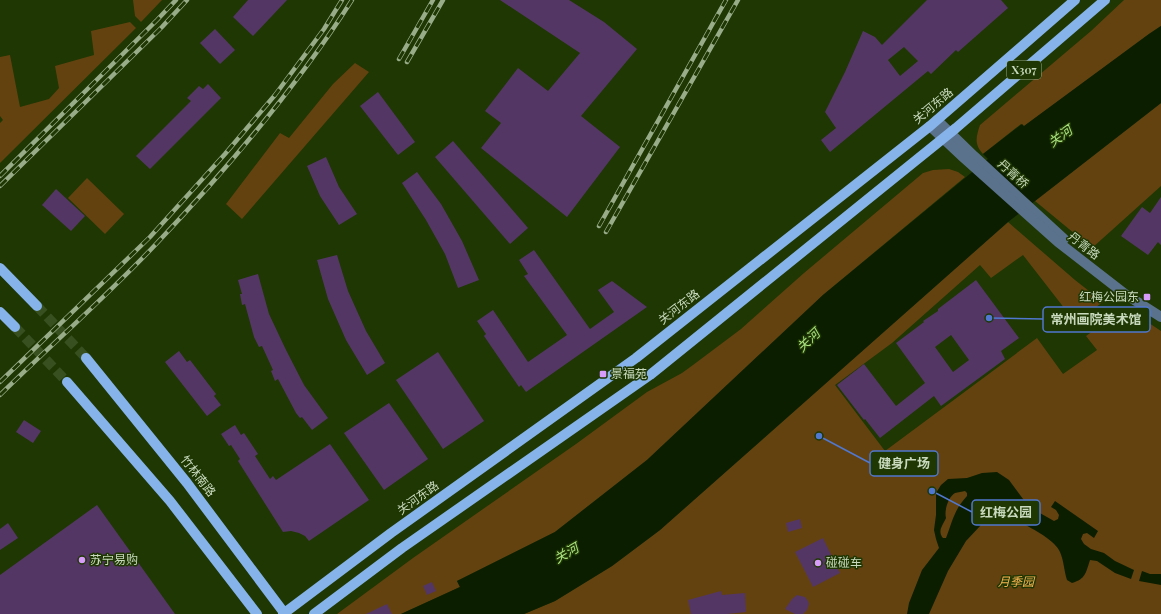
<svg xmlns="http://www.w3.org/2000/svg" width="1161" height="614" viewBox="0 0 1161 614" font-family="'Playfair Display','Noto Sans SC',serif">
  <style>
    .green { fill: #63420f }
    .water { fill: #0b1e00; fill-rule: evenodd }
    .building { fill: #543664; fill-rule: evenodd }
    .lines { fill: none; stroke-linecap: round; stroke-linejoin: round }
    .major-tunnel { stroke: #384f1f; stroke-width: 10; stroke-dasharray: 10 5; stroke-linecap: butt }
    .minor { stroke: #5b728c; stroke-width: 10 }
    .major { stroke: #85b3ea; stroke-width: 10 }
    .rail-casing { stroke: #99ac89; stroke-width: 4.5 }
    .rail { stroke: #1e3703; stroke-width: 3; stroke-dasharray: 9; stroke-linecap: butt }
    .poi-dot { fill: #d79bf9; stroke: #1e3703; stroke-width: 1.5 }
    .labels { text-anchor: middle; stroke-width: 3; stroke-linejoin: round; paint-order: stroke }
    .shield { fill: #1e3703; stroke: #95a885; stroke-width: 1 }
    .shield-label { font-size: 11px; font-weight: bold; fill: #c8d9bd }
    .street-label { font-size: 12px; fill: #c8d9bd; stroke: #1e3703 }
    .poi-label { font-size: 12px; fill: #c8d9bd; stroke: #1e3703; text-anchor: start }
    .park-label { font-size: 12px; font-style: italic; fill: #f9b350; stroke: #1e3703 }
    .water-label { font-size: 13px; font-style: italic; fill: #aae280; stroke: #1e3703 }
    .leader { fill: none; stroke: #5078d0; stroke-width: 1.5 }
    .callout-dot { fill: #5078d0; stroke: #1e3703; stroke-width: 1.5 }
    .callout { fill: #1e3703; stroke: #5078d0; stroke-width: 1.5 }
    .callout-label { font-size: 13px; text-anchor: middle; font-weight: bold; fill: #c8d9bd }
  </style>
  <rect width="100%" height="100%" fill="#1e3703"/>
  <g class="green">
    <polygon points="133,0 162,0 141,22 135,16"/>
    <path d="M1124 0H1161V26L1149 34 1023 127 1021 124 983 154C974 144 976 137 980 125L1091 31Z"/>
    <polygon points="130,22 136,28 0,163 0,123 3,120 0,116 0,57 10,55 20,107 49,99 59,88 55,66 94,55 91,31"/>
    <polygon points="355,63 369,72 242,219 226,204 280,133 289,138 333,84"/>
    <polygon points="1161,103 1161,186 1092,248 1035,201"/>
    <polygon points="949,169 958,172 965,177 823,295 647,460 555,532 457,581 460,587 401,614 337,614 413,558 576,444 647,392 682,373 693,365 741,329 804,273 923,173 933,170"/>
    <polygon points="87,178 124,214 105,234 68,198"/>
    <polygon points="1008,222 1075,280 1103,302 1075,322 1023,255 991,278 980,265 892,343 835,385 885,451 1037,338 1063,374 1097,350 1086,336 1125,307 1161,331 1161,614 524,614 555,601 612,566 660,530"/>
  </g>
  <g class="water">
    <polygon points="1161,26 1161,103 1008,222 660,530 612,566 555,601 524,614 401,614 460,587 457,581 555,532 647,460 823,295 988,159 983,154 1022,124 1024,126 1149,34"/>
    <path d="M997 472 1009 480 1026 503 1016 520 1003 517 990 519 981 525 966 541 948 571 929 614H907L909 603 922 570 939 548 936 539 934 530 936 515V493L941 485 948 479 967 478 982 473ZM965 491 967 493V496C954 510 953 520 946 538H943C937 531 943 525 946 518 944 511 948 497 955 493 958 492 962 492 965 491Z"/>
    <path d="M1055 501 1098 531 1094 538 1087 533 1083 534 1081 539 1084 544 1091 549 1104 553 1115 561 1134 570 1131 579 1115 573 1097 561 1090 560C1086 572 1086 579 1072 583L1067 580C1064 571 1064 561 1060 552 1055 540 1033 529 1022 523L1031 508 1054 521 1058 519 1059 515 1056 510 1051 507Z"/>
    <polygon points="1142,571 1150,574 1161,574 1161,585 1139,581"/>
  </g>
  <g class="building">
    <polygon points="248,0 287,0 253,36 233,17"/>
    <polygon points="500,0 569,0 604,22 637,49 581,116 620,147 567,217 481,148 501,123 485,111 518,68 548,91 580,53"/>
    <path d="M927 0H1001L1008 8 958 52 956 50 931 74 928 71 830 152 821 140 836 128 825 112 845 72 863 31 875 37 882 45ZM904 47 918 61 900 76 888 60Z"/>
    <polygon points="215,29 235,50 220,64 200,43"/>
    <polygon points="208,84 221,98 150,169 136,156 191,101 187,98 199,86 203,89"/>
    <polygon points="378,92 415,142 398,155 360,106"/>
    <polygon points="453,141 528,228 510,244 435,157"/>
    <polygon points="326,157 339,187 357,214 339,225 320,196 307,166"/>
    <polygon points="417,172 441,204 462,241 479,280 458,288 445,254 426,220 402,183"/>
    <polygon points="56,189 85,216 71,231 42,205"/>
    <polygon points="1161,197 1161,245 1158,242 1148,255 1121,236 1142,207 1150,213"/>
    <polygon points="534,250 590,329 614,312 598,290 612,281 647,307 526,392 521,385 519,387 484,336 486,334 477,321 493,310 528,362 567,335 524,276 528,274 519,260"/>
    <polygon points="337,255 348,291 366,331 385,363 367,375 346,340 328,299 317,260"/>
    <polygon points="258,274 269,314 286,350 304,385 328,418 312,430 302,417 300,418 296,413 278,379 275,381 271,371 273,370 262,346 259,347 254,337 245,304 242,305 240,294 242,294 238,280"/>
    <path d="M976 280 1019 338 1001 351 1005 359 941 406 934 396 880 438 865 419 864 420 837 385 864 364 896 406 925 383 896 343 924 322 923 321 938 311V309ZM951 335 969 360 953 372 935 347Z"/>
    <polygon points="179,351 187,362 190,360 216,394 214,396 221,405 207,416 165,362"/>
    <polygon points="438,352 484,421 443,449 396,380"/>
    <polygon points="389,403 428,459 384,490 344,433"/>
    <polygon points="24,420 41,431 33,443 16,432"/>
    <polygon points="235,425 241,435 244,433 258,454 255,456 270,479 273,476 276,480 330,444 369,500 309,541 305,536 299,533 291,531 283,532 238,461 240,459 231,445 229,446 221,434"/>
    <polygon points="97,505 175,614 0,614 0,575"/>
    <polygon points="800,519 802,528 788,532 786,523"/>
    <polygon points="8,523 18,538 0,550 0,529"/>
    <polygon points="823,538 840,573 813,587 795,552"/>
    <polygon points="432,582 436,591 427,595 423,586"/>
    <polygon points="721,591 722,595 745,593 746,612 727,614 691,614 688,600"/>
    <polygon points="797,595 805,597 808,601 809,604 807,610 803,614 795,614 785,609 792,599"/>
    <polygon points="387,604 392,614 366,614"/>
  </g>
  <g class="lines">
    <g class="major-tunnel">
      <polyline points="37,306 86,358"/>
      <polyline points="15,327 67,382"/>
    </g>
    <g class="minor">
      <polyline points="937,120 974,156 1064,239"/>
      <polyline points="930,126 964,158 1058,242 1125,294 1161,317"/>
    </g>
    <g class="major">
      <polyline points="0,268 37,306"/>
      <polyline points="0,312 15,327"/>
      <polyline points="86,358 187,483 285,614"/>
      <polyline points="67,382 170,501 257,614"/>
      <polyline points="283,614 391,533 636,358 930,126 1075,0"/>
      <polyline points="314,614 402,548 650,375 956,128 1105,0"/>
    </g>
    <g class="rail-casing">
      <g id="rail">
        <polyline points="399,59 433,0"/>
        <polyline points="407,62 443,0"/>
        <polyline points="0,176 157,20 176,0"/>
        <polyline points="0,186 162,27 187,0"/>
        <polyline points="599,226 726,0"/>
        <polyline points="606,232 738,0"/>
        <polyline points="0,382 150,237 225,154 275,95 324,29 342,0"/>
        <path d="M0 395C52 344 107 296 157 243 228 168 296 88 352 0"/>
      </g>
    </g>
    <use href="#rail" class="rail"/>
  </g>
  <g class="poi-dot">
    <rect x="1143" y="293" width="8" height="8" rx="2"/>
    <rect x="599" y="370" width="8" height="8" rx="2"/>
    <circle cx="82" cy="560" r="4"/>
    <circle cx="818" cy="563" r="4"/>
  </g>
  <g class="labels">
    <rect class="shield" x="1007" y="61" width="34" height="18" rx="3"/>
    <g class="shield-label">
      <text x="1024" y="74">X307</text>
    </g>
    <g class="street-label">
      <text transform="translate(933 106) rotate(-40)" y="4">关河东路</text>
      <text transform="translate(1013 174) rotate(42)" y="4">丹青桥</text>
      <text transform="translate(1084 246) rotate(38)" y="4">丹青路</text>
      <text transform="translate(679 307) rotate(-38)" y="4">关河东路</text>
      <text transform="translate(198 476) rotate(52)" y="4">竹林南路</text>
      <text transform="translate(418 498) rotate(-36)" y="4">关河东路</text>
    </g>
    <g class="poi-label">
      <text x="1139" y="301" text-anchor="end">红梅公园东</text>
      <text x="611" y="378">景福苑</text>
      <text x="90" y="564">苏宁易购</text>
      <text x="826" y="567">碰碰车</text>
    </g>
    <g class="park-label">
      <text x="1016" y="586">月季园</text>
    </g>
    <g class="water-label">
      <text transform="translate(1060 136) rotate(-35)" y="5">关河</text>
      <text transform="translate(808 340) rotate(-44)" y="5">关河</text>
      <text transform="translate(566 553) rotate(-30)" y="5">关河</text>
    </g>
  </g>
  <path class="leader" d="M989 318L1043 319M819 436L870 463M932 491L972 512"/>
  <g class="callout-dot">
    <circle cx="989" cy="318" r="4"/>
    <circle cx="819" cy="436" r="4"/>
    <circle cx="932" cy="491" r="4"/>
  </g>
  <g class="callout">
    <rect x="1043" y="307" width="107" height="25" rx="4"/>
    <rect x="870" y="451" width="68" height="25" rx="4"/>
    <rect x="972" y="500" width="68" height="25" rx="4"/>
  </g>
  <g class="callout-label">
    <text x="1096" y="324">常州画院美术馆</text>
    <text x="904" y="468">健身广场</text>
    <text x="1006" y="517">红梅公园</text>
  </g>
</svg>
